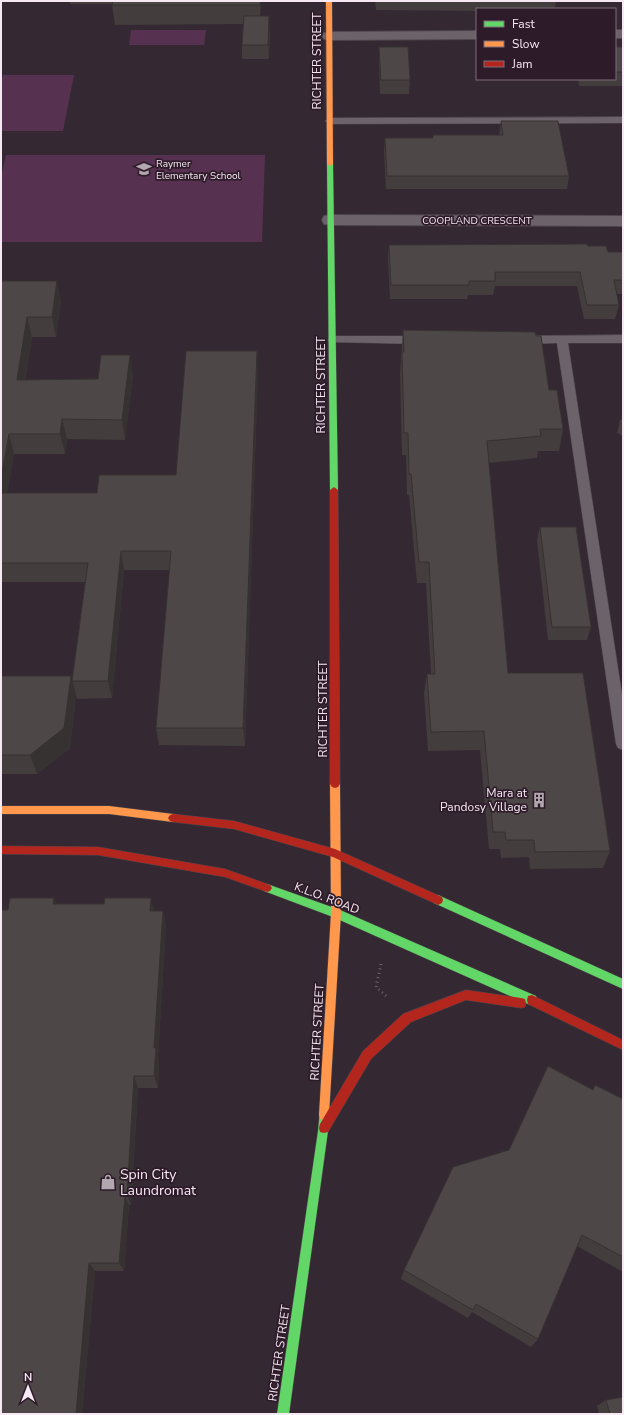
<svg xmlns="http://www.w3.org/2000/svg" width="624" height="1415" viewBox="0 0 624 1415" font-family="'Nunito Sans',sans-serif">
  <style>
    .green { fill: #573250 }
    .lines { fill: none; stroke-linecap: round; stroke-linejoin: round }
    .lane-casing { stroke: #4f464d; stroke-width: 1 }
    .street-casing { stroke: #4f464d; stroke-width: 2 }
    .fast-casing { stroke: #4f464d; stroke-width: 1 }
    .slow-casing { stroke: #4f464d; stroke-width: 1 }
    .jam-casing { stroke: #4f464d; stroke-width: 1 }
    .path { stroke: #6b6369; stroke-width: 3; stroke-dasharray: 1 3.5; stroke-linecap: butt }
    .lane { fill: #6c636a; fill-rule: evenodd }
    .street { fill: #6c636a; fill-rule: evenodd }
    .fast { fill: #63d668; fill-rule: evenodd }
    .slow { fill: #ff974d; fill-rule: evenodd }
    .jam { fill: #b3261e; fill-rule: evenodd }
    .wall { fill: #433d3d }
    .shaded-wall { fill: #373232 }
    .building { fill: #4e4747; stroke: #373232 }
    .labels { text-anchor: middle; stroke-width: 3.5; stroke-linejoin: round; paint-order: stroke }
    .far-poi-label { font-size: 10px; fill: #f6e9f3; stroke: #2e1b2a; text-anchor: start }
    .far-street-label { font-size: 10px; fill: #f6e9f3; stroke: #2e1b2a }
    .street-label { font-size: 12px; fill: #f6e9f3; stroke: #2e1b2a }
    .poi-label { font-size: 12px; fill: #f6e9f3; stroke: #2e1b2a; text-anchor: end }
    .near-poi-label { font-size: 14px; fill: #f6e9f3; stroke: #2e1b2a; text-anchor: start }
  </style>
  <rect width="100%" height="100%" fill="#342932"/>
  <g class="green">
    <polygon points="131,30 206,30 204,45 129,45"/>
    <polygon points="3,75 74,75 63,131 1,131 1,82"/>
    <polygon points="6,155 265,155 262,242 1,242 1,177"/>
  </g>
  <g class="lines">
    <g class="lane-casing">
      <g id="lane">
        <polygon points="623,117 623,123 330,124 325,121 330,118"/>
        <polygon points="623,335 623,343 568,343 623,701 623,750 618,748 616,744 557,343 525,344 521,342 520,340 521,338 525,336"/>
        <polygon points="333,336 419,336 423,338 424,340 423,342 419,344 329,342 328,340 329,338"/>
      </g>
    </g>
    <g class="street-casing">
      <g id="street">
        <rect x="615" y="30" width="8" height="8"/>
        <polygon points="477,31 477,39 329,40 324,39 322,36 324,33 329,32"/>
        <polygon points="330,215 623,216 623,226 330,225 324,224 322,220 324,216"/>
      </g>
    </g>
    <g class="fast-casing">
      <g id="fast">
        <polygon points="330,162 333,164 338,490 334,493 330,490 327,164"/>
        <polygon points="267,884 340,910 536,996 537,1000 536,1004 532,1005 528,1004 333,917 264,891 262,888 264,885"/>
        <polygon points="438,895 623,979 623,989 434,903 433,900 434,897"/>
        <polygon points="324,1110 328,1111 329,1115 328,1131 289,1414 277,1414 318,1131 320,1111"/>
      </g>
    </g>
    <g class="slow-casing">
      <g id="slow">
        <polygon points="326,1 332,1 333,164 330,166 327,164"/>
        <polygon points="335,780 338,781 340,784 341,913 329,1115 328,1119 324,1120 320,1119 319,1115 331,913 330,784 332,781"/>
        <polygon points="1,806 109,806 173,814 176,815 178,818 176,821 173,822 109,814 1,814"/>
      </g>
    </g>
    <g class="jam-casing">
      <g id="jam">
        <polygon points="334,487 338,490 340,784 338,787 335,788 332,787 330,784 330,490"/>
        <polygon points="173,814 234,821 335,849 442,897 443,900 442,903 438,905 434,903 333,857 234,829 173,822 170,821 168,818 170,815"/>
        <polygon points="1,846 98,847 225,869 270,885 272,888 270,891 267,892 225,877 98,855 1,854"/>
        <polygon points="466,990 521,998 525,999 526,1003 525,1007 521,1008 466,1000 411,1022 371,1059 328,1132 324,1133 320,1132 319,1128 320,1124 363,1051 403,1014"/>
        <polygon points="532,995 623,1040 623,1050 528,1004 527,1000 528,996"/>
      </g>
    </g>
    <polyline class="path" points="381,964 376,987 386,996"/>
    <use href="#lane" class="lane"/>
    <use href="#street" class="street"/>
    <use href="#fast" class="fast"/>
    <use href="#slow" class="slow"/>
    <use href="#jam" class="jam"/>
  </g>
  <g class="wall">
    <polygon points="70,1 261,1 260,16 270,30 269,59 242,59 242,45 243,24 115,25 112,4 70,4"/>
    <polygon points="375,1 556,1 555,9 477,9 477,11 376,10"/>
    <polygon points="379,47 410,80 409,94 380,94 379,61"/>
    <polygon points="615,47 623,47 623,86 579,86 578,79 615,79"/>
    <polygon points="501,121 569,176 567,189 386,189 384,152 385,138 433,138 433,135 499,135"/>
    <polygon points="389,245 588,246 608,252 623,252 623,294 617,294 619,305 615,319 584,319 577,286 495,286 493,295 468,295 467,299 390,299 388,259"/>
    <polygon points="1,281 61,301 56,337 32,337 25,380 98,379 133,375 125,440 67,439 65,454 14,454 7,493 97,493 176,475 258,371 245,746 159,745 156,728 170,570 124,570 112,698 77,699 72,681 85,582 1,582"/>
    <polygon points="403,330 536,336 549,390 563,429 559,451 538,451 537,458 488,463 508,673 610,851 603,868 530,869 529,857 501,858 500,849 489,849 480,750 428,751 424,693 427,674 431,674 426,583 417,583 409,495 407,495 406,455 402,455 400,374"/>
    <polygon points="623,419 623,436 617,433 620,420"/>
    <polygon points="540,527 591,627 587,640 548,640 537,540"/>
    <polygon points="1,676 76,697 70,748 37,774 1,774"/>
    <polygon points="56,904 154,911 163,911 166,925 158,1056 159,1061 158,1088 138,1088 131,1205 129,1205 124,1271 95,1271 82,1414 8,910"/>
    <polygon points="595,1085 623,1099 623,1272 577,1246 538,1339 531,1347 472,1312 468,1318 401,1279 404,1270 509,1150 593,1089"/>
    <polygon points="606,1400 623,1414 599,1414 597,1406"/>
  </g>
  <g class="shaded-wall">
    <polygon points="260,1 261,1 260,24"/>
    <polygon points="269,16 270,30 269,59 268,45"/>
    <polygon points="57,281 61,301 56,337 52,317"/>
    <polygon points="27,317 32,337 21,400 17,380"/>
    <polygon points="257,351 258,371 245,746 243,728"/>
    <polygon points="130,355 133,375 125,440 122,420"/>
    <polygon points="62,419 67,439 65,454 60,434"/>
    <polygon points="9,434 14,454 4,513 1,503 1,478"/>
    <polygon points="121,551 124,570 112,698 108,681"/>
    <polygon points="71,676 76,697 70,748 37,774 30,755"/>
    <polygon points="54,898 59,912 53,904"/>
    <polygon points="151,898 155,913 150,911"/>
    <polygon points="163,911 166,925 158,1056 159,1061 158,1088 154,1076 154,1048"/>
    <polygon points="134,1076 138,1088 131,1205 127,1196"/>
    <polygon points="125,1196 129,1205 124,1271 119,1263"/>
    <polygon points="89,1263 95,1271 82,1414 76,1414"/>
  </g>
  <g class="building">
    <polygon points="113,1 260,1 260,5 112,5"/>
    <polygon points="244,16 269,16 268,45 242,45"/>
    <polygon points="379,47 408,47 410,80 381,80"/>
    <rect x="615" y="47" width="8" height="25"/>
    <polygon points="501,121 558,121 569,176 387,176 385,138 433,138 433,135 503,135"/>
    <polygon points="587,244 588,246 606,246 608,252 623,252 623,280 614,280 619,305 587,305 580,272 495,272 495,281 469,281 469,285 391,285 389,245"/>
    <polygon points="1,281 57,281 52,317 27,317 17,380 98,379 101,355 130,355 122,420 62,419 60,434 9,434 1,478"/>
    <polygon points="403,330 535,332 536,336 541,336 549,390 557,390 563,429 540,429 541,436 487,441 508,673 583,673 610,851 535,852 534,840 506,840 505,832 493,832 484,731 431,732 427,674 435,674 429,562 419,562 411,474 409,474 408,433 404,433 402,352 404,352"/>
    <polygon points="186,351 257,351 243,728 156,728 171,551 121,551 108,681 72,681 88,563 1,563 1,493 97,493 99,475 176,475"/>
    <polygon points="540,527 576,527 591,627 552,627"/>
    <polygon points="1,676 71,676 64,728 30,755 1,755"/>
    <polygon points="10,898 54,898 53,904 104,904 105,898 151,898 150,911 163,911 154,1048 156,1048 154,1076 134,1076 127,1196 125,1196 119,1263 89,1263 76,1414 1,1414 1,910 8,910"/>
    <polygon points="548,1066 593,1090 595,1085 623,1099 623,1257 582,1235 538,1339 476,1304 473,1310 404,1270 453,1167 509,1150"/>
    <polygon points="623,1397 623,1414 610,1414 606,1400"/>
  </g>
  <defs>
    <g id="school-bare" transform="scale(1.2)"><path d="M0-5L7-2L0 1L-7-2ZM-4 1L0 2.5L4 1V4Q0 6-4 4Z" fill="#b2a6af" stroke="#2e1b2a" stroke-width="2.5" paint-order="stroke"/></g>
    <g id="building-bare" transform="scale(1.2)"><path d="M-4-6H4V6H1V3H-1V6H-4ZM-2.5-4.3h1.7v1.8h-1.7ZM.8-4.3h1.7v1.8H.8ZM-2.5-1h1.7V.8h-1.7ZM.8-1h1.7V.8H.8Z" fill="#b2a6af" stroke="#2e1b2a" stroke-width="2.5" paint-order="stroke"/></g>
    <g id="shop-bare" transform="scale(1.2)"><path d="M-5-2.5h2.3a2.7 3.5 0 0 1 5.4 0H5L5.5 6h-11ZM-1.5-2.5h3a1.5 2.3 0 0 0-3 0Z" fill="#b2a6af" stroke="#2e1b2a" stroke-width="2.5" paint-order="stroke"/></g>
  </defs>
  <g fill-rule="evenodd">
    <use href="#school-bare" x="144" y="169"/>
    <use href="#building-bare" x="539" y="800"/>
    <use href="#shop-bare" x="108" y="1182"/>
  </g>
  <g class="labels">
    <g class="far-poi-label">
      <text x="156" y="167">Raymer<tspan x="156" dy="12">Elementary School</tspan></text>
    </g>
    <g class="far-street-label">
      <text x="477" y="224">COOPLAND CRESCENT</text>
    </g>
    <g class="street-label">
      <text transform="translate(317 61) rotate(-90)" y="4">RICHTER STREET</text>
      <text transform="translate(321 385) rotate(-90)" y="4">RICHTER STREET</text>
      <text transform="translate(323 709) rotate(-90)" y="4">RICHTER STREET</text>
      <text transform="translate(327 898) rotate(21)" y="4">K.L.O. ROAD</text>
      <text transform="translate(317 1032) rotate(-87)" y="4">RICHTER STREET</text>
      <text transform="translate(279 1353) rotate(-82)" y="4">RICHTER STREET</text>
    </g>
    <g class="poi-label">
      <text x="527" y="797">Mara at<tspan x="527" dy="14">Pandosy Village</tspan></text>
    </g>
    <g class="near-poi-label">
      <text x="120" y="1179">Spin City<tspan x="120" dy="16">Laundromat</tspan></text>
    </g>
  </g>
  <rect width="624" height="1415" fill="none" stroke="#f6e9f3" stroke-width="4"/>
  <rect x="476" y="8" width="140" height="72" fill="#2e1b2a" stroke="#7e6d7a"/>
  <rect x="484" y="21" width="20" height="6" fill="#63d668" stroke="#7e6d7a"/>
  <text x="512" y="28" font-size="12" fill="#f6e9f3">Fast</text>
  <rect x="484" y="41" width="20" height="6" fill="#ff974d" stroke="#7e6d7a"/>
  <text x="512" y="48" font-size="12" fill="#f6e9f3">Slow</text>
  <rect x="484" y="61" width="20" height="6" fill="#b3261e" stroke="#7e6d7a"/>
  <text x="512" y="68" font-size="12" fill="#f6e9f3">Jam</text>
  <g transform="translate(28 1387)" stroke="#2e1b2a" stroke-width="3" paint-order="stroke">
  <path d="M0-3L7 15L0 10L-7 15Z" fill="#f6e9f3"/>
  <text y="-6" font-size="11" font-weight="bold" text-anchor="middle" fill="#f6e9f3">N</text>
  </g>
</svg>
